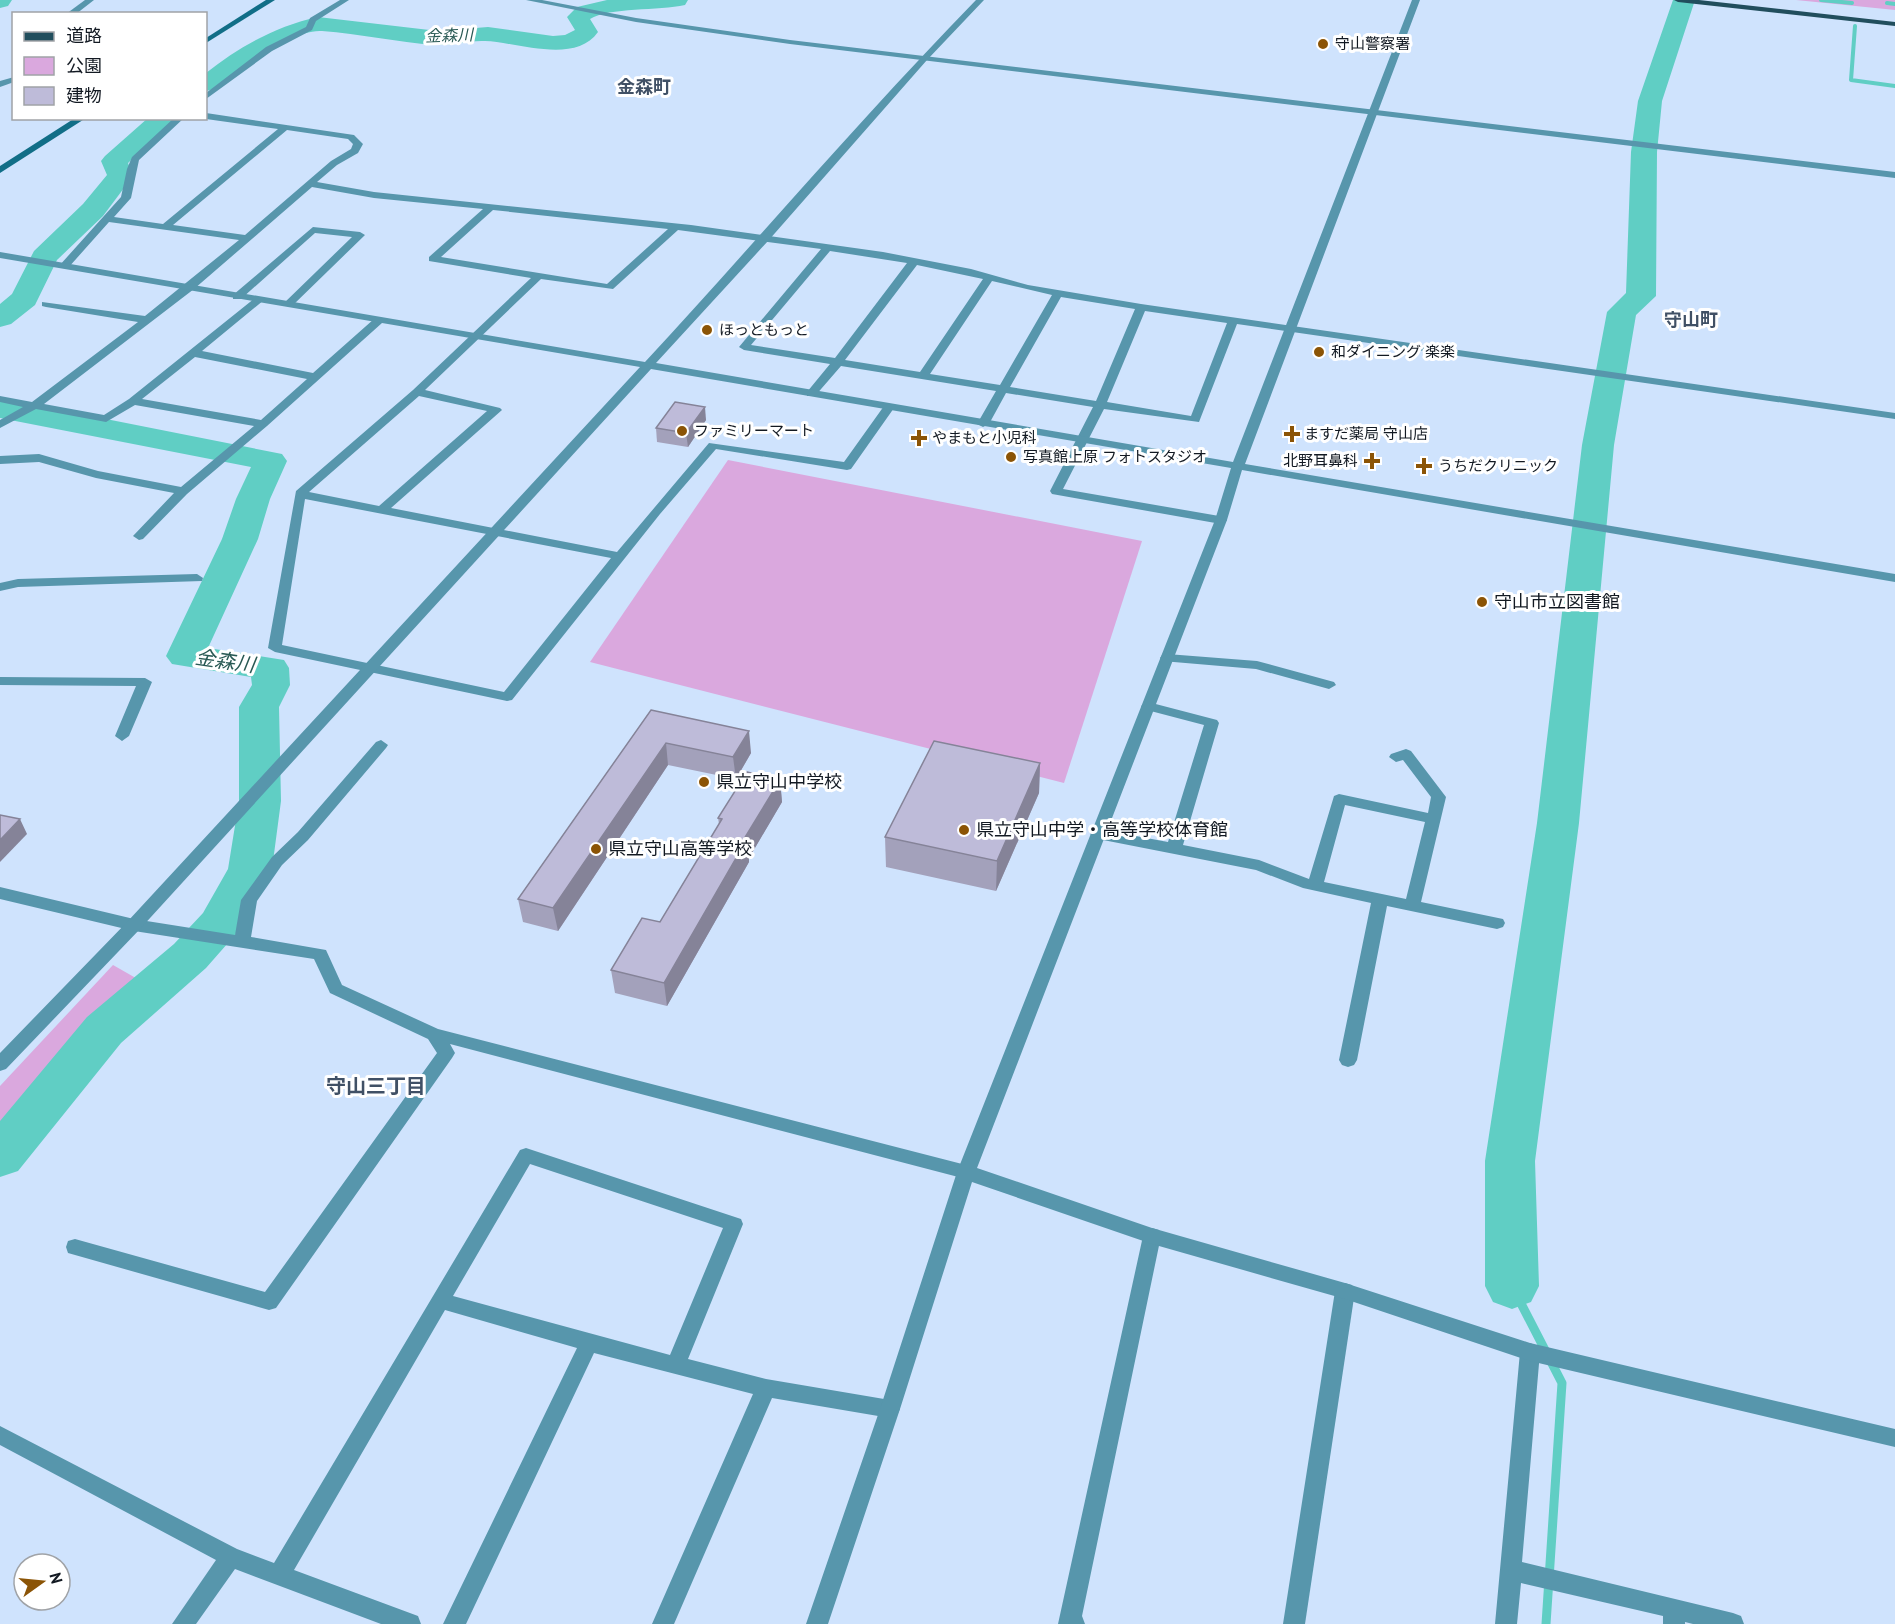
<svg xmlns="http://www.w3.org/2000/svg" width="1895" height="1624" viewBox="0 0 1895 1624" font-family="'PT Sans','Noto Sans JP',sans-serif">
  <style>
    .green { fill: #daa8de }
    .lines { fill: none; stroke-linecap: round; stroke-linejoin: round }
    .stream-far1 { stroke: #60cec4; stroke-width: 4 }
    .stream { stroke: #60cec4; stroke-width: 9 }
    .river { fill: #60cec4; fill-rule: evenodd }
    .minor { fill: #5796ac; fill-rule: evenodd }
    .tertiary { fill: #5796ac; fill-rule: evenodd }
    .secondary { fill: #116e87; fill-rule: evenodd }
    .primary { fill: #214e5d; fill-rule: evenodd }
    .wall { fill: #a3a1bb }
    .shaded-wall { fill: #858398 }
    .building { fill: #bebbd9; stroke: #858398; stroke-width: 1.5 }
    .poi-dot { fill: #8b5406; stroke: #fff; stroke-width: 2 }
    .labels { text-anchor: middle; stroke-width: 6; stroke-linejoin: round; paint-order: stroke }
    .far-poi-label { font-size: 15px; fill: #121922; stroke: #fff; text-anchor: start }
    .far-water-label { font-size: 16px; font-style: italic; fill: #295954; stroke: #fff }
    .far-quarter-label { font-size: 18px; font-weight: bold; fill: #405065; stroke: #fff }
    .poi-label { font-size: 18px; fill: #121922; stroke: #fff; text-anchor: start }
    .water-label { font-size: 20px; font-style: italic; fill: #295954; stroke: #fff }
    .neighbourhood-label { font-size: 20px; font-weight: bold; fill: #405065; stroke: #fff }
  </style>
  <rect width="100%" height="100%" fill="#cfe3fd"/>
  <g class="green">
    <polygon points="1796,0 1895,0 1895,10"/>
    <polygon points="728,460 1142,541 1064,783 590,662"/>
    <polygon points="113,965 141,981 0,1130 0,1086"/>
  </g>
  <g class="lines">
    <g class="stream-far1">
      <polyline points="1821,0 1852,3"/>
      <polyline points="1887,3 1895,4"/>
      <polyline points="1855,26 1851,80 1895,86"/>
    </g>
    <polyline class="stream" points="1512,1286 1562,1383 1546,1624"/>
    <g class="river">
      <polygon points="0,0 12,0 8,6 0,8"/>
      <path d="M607 0H688L685 5C659 11 609 7 590 19L598 32C575 65 517 42 485 41 469 40 452 46 435 45 397 42 360 34 322 31 297 29 256 58 236 72 226 80 218 89 206 91V73C239 47 276 26 318 17L438 31 488 27 553 36 565 35 575 30 567 17 577 7Z"/>
      <polygon points="1673,0 1695,0 1662,101 1657,152 1656,296 1636,315 1614,445 1579,823 1535,1161 1539,1286 1531,1302 1512,1309 1493,1302 1485,1286 1485,1161 1537,823 1582,445 1607,312 1626,293 1631,152 1638,101"/>
      <polygon points="148,118 176,118 128,163 133,176 103,216 57,260 35,305 11,324 0,327 0,304 12,294 34,251 83,204 107,175 101,161 105,156"/>
      <polygon points="0,398 282,454 287,461 270,499 258,539 208,648 284,660 289,668 290,685 279,707 281,801 272,869 235,935 206,968 121,1043 18,1171 0,1177 0,1121 87,1017 174,944 203,913 228,869 239,801 239,707 252,685 251,677 172,664 166,656 222,539 236,499 251,467 0,418"/>
    </g>
    <g class="minor">
      <polygon points="85,0 94,0 76,14 66,14"/>
      <polygon points="340,0 349,0 316,21 312,30 272,51 206,99 206,93 266,47 306,27 310,18"/>
      <polygon points="526,0 542,0 636,18 790,40 1895,172 1895,178 790,44 636,22"/>
      <polygon points="14,77 14,82 0,87 0,81"/>
      <path d="M206 113 354 135 363 144 358 153 337 165 317 182 374 192 691 225 883 252 971 269 1028 285 1141 304 1895 413V419L1237 324 1199 422 1104 409 1063 489 1225 517 1227 520 1225 523 1221 524 1052 494 1050 491 1093 407 1006 393 989 424 983 427 977 424 996 391 841 366 815 396H807V392L830 364 744 350 739 347 821 249 678 230 613 289 541 279 425 390 500 408 502 410 391 508 617 552 709 443 844 462 884 406 888 405 894 408 851 469 847 470 716 449 660 514 512 700 507 701 275 652 268 648 296 491 413 390 531 278 429 261V257L483 209 374 198 312 187 194 289 44 404 104 415 129 399 255 298 264 300 202 351 313 373 374 319H382V323L267 426 187 494 143 539 139 540 133 536 174 493 96 478 39 462 0 464V456L39 454 98 471 181 487 254 426 135 405 106 422 36 409 0 428V420L23 407 0 402V396L32 402 138 322 46 307 42 306V302L145 316 239 240 109 222 68 268 59 266 121 197 127 169 132 157 174 118H184L139 160 131 198 114 217 163 224 278 129 206 119ZM287 130 348 139 353 144 351 149 331 161 245 235 173 225ZM493 210 668 229 607 284 441 257ZM830 251 907 263 835 358 751 345ZM917 265 983 279 920 372 845 360ZM992 281 1052 295 1000 385 930 374ZM1061 297 1135 309 1096 401 1010 387ZM1145 311 1227 323 1191 416 1107 402ZM195 357 307 379 261 420 142 399ZM419 396 487 411 379 506 309 492ZM305 499 611 558 504 692 282 645Z"/>
      <polygon points="313,227 360,232 365,235 291,307 282,305 352,237 315,233 241,299 233,299 233,295"/>
      <polygon points="197,574 203,578 202,581 18,587 0,591 0,583 18,579"/>
      <polygon points="1167,654 1257,661 1334,682 1336,685 1329,689 1256,669 1162,661 1160,658 1162,655"/>
      <polygon points="0,677 145,678 152,682 129,736 122,741 115,736 136,686 0,685"/>
      <path d="M1148 702 1217 720 1219 723 1183 845 1259 860 1309 879 1334 796 1339 794 1428 813 1431 797 1403 760 1396 762 1389 757 1391 754 1406 749 1411 751 1446 797 1421 902 1503 919 1505 923 1503 927 1497 929 1387 906 1357 1060 1354 1065 1348 1067 1342 1065 1339 1060 1371 903 1303 888 1256 870 1098 839 1090 834 1098 829 1168 842 1204 725 1143 709 1141 706ZM1345 805 1425 822 1406 899 1324 882Z"/>
      <polygon points="381,740 388,745 386,748 308,840 282,865 257,901 251,937 326,950 342,985 438,1029 966,1165 972,1167 975,1172 972,1177 966,1179 450,1044 455,1053 452,1058 276,1308 269,1310 68,1253 66,1247 68,1241 75,1239 265,1292 437,1053 428,1039 330,993 314,959 134,931 0,899 0,887 134,919 235,935 241,900 272,857 298,832 376,742"/>
      <path d="M526 1148 741 1219 743 1224 688 1359 766 1379 890 1400 897 1403 900 1409 897 1415 890 1418 772 1398 674 1624H652L753 1394 594 1353 466 1624H443L577 1348 445 1310 294 1570 418 1616 421 1624H381L235 1569 196 1624H172L216 1560 0 1445V1426L237 1549 274 1563 520 1150ZM530 1164 723 1228 670 1355 453 1296Z"/>
      <polygon points="1152,1228 1159,1230 1161,1236 1082,1616 1085,1624 1058,1624 1143,1236 1145,1230"/>
      <polygon points="1345,1283 1352,1285 1355,1291 1305,1624 1283,1624 1335,1291 1338,1285"/>
      <polygon points="1530,1343 1537,1346 1540,1352 1522,1562 1733,1613 1741,1616 1744,1624 1693,1624 1685,1622 1685,1624 1663,1624 1663,1616 1521,1583 1517,1624 1495,1624 1520,1352 1523,1346"/>
    </g>
    <path class="tertiary" d="M976 0H984L927 60 768 241 656 363 1233 462 1412 0H1420L1245 464 1895 574V582L1242 470 1227 520 977 1168 1152 1228 1345 1283 1530 1343 1895 1429V1447L1530 1361 1345 1299 1152 1244 972 1182 900 1409 828 1624H806L880 1409 957 1172 1215 520 1231 468 651 369 140 929 6 1069 0 1071V1053L128 921 640 367 0 258V252L645 362C756 242 862 117 976 0Z"/>
    <g class="secondary">
      <polygon points="266,0 275,0 206,43 206,38"/>
      <polygon points="75,118 86,118 0,173 0,166"/>
    </g>
    <polygon class="primary" points="1674,0 1699,0 1895,22 1895,26 1678,2"/>
  </g>
  <g class="wall">
    <polygon points="706,420 688,447 657,442 656,428"/>
    <polygon points="651,710 751,753 736,779 668,765 558,931 523,922 518,899"/>
    <polygon points="1040,763 1039,793 996,891 886,867 885,837"/>
    <polygon points="780,780 782,802 749,858 749,862 667,1006 615,993 611,970 660,922 719,824 718,818"/>
  </g>
  <g class="shaded-wall">
    <polygon points="705,407 706,420 688,447 686,433"/>
    <polygon points="749,731 751,753 736,779 733,757"/>
    <polygon points="666,743 668,765 558,931 553,908"/>
    <polygon points="1040,763 1039,793 996,891 997,861"/>
    <polygon points="780,780 782,802 749,858 749,862 667,1006 664,983 744,839"/>
    <polygon points="20,819 27,834 0,862 0,840"/>
  </g>
  <g class="building">
    <polygon points="675,402 705,407 686,433 656,428"/>
    <polygon points="651,710 749,731 733,757 666,743 553,908 518,899"/>
    <polygon points="934,741 1040,763 997,861 885,837"/>
    <polygon points="747,772 780,780 744,839 747,839 664,983 611,970 642,918 660,922 722,819 718,818"/>
    <polygon points="0,815 20,819 0,840"/>
  </g>
  <g class="poi-dot">
    <circle cx="1323" cy="44" r="6"/>
    <circle cx="707" cy="330" r="6"/>
    <circle cx="1319" cy="352" r="6"/>
    <circle cx="682" cy="431" r="6"/>
    <path d="M1289 425h6v6h6v6h-6v6h-6v-6h-6v-6h6z"/>
    <path d="M916 429h6v6h6v6h-6v6h-6v-6h-6v-6h6z"/>
    <circle cx="1011" cy="457" r="6"/>
    <path d="M1369 452h6v6h6v6h-6v6h-6v-6h-6v-6h6z"/>
    <path d="M1421 457h6v6h6v6h-6v6h-6v-6h-6v-6h6z"/>
    <circle cx="1482" cy="602" r="6"/>
    <circle cx="704" cy="782" r="6"/>
    <circle cx="964" cy="830" r="6"/>
    <circle cx="596" cy="849" r="6"/>
  </g>
  <g class="labels">
    <g class="far-poi-label">
      <text x="1335" y="49">守山警察署</text>
      <text x="719" y="335">ほっともっと</text>
      <text x="1331" y="357">和ダイニング 楽楽</text>
      <text x="694" y="436">ファミリーマート</text>
      <text x="1304" y="439">ますだ薬局 守山店</text>
      <text x="932" y="443">やまもと小児科</text>
      <text x="1023" y="462">写真館上原 フォトスタジオ</text>
      <text x="1358" y="466" text-anchor="end">北野耳鼻科</text>
      <text x="1438" y="471">うちだクリニック</text>
    </g>
    <g class="far-water-label">
      <text transform="translate(449 35) rotate(-2)" y="6">金森川</text>
    </g>
    <g class="far-quarter-label">
      <text x="644" y="93">金森町</text>
      <text x="1691" y="326">守山町</text>
    </g>
    <g class="poi-label">
      <text x="1494" y="608">守山市立図書館</text>
      <text x="716" y="788">県立守山中学校</text>
      <text x="976" y="836">県立守山中学・高等学校体育館</text>
      <text x="608" y="855">県立守山高等学校</text>
    </g>
    <g class="water-label">
      <text transform="translate(225 661) rotate(8)" y="7">金森川</text>
    </g>
    <g class="neighbourhood-label">
      <text x="376" y="1093">守山三丁目</text>
    </g>
  </g>
  <rect x="12" y="12" width="195" height="108" fill="#ffffff" stroke="#a0a3a7" stroke-width="1.5"/>
  <rect x="24" y="32" width="30" height="9" fill="#214e5d" stroke="#a0a3a7" stroke-width="1.5"/>
  <text x="66" y="42" font-size="18" fill="#121922">道路</text>
  <rect x="24" y="57" width="30" height="18" fill="#daa8de" stroke="#a0a3a7" stroke-width="1.5"/>
  <text x="66" y="72" font-size="18" fill="#121922">公園</text>
  <rect x="24" y="87" width="30" height="18" fill="#bebbd9" stroke="#a0a3a7" stroke-width="1.5"/>
  <text x="66" y="102" font-size="18" fill="#121922">建物</text>
  <g transform="translate(42 1582) rotate(75)"><circle r="28" fill="#ffffff" stroke="#a0a3a7" stroke-width="1.5"/>
  <path d="M0-4.5L10 22L0 15L-10 22Z" fill="#8b5406"/>
  <text y="-9" font-size="16" font-weight="bold" text-anchor="middle" fill="#121922">N</text>
  </g>
</svg>
